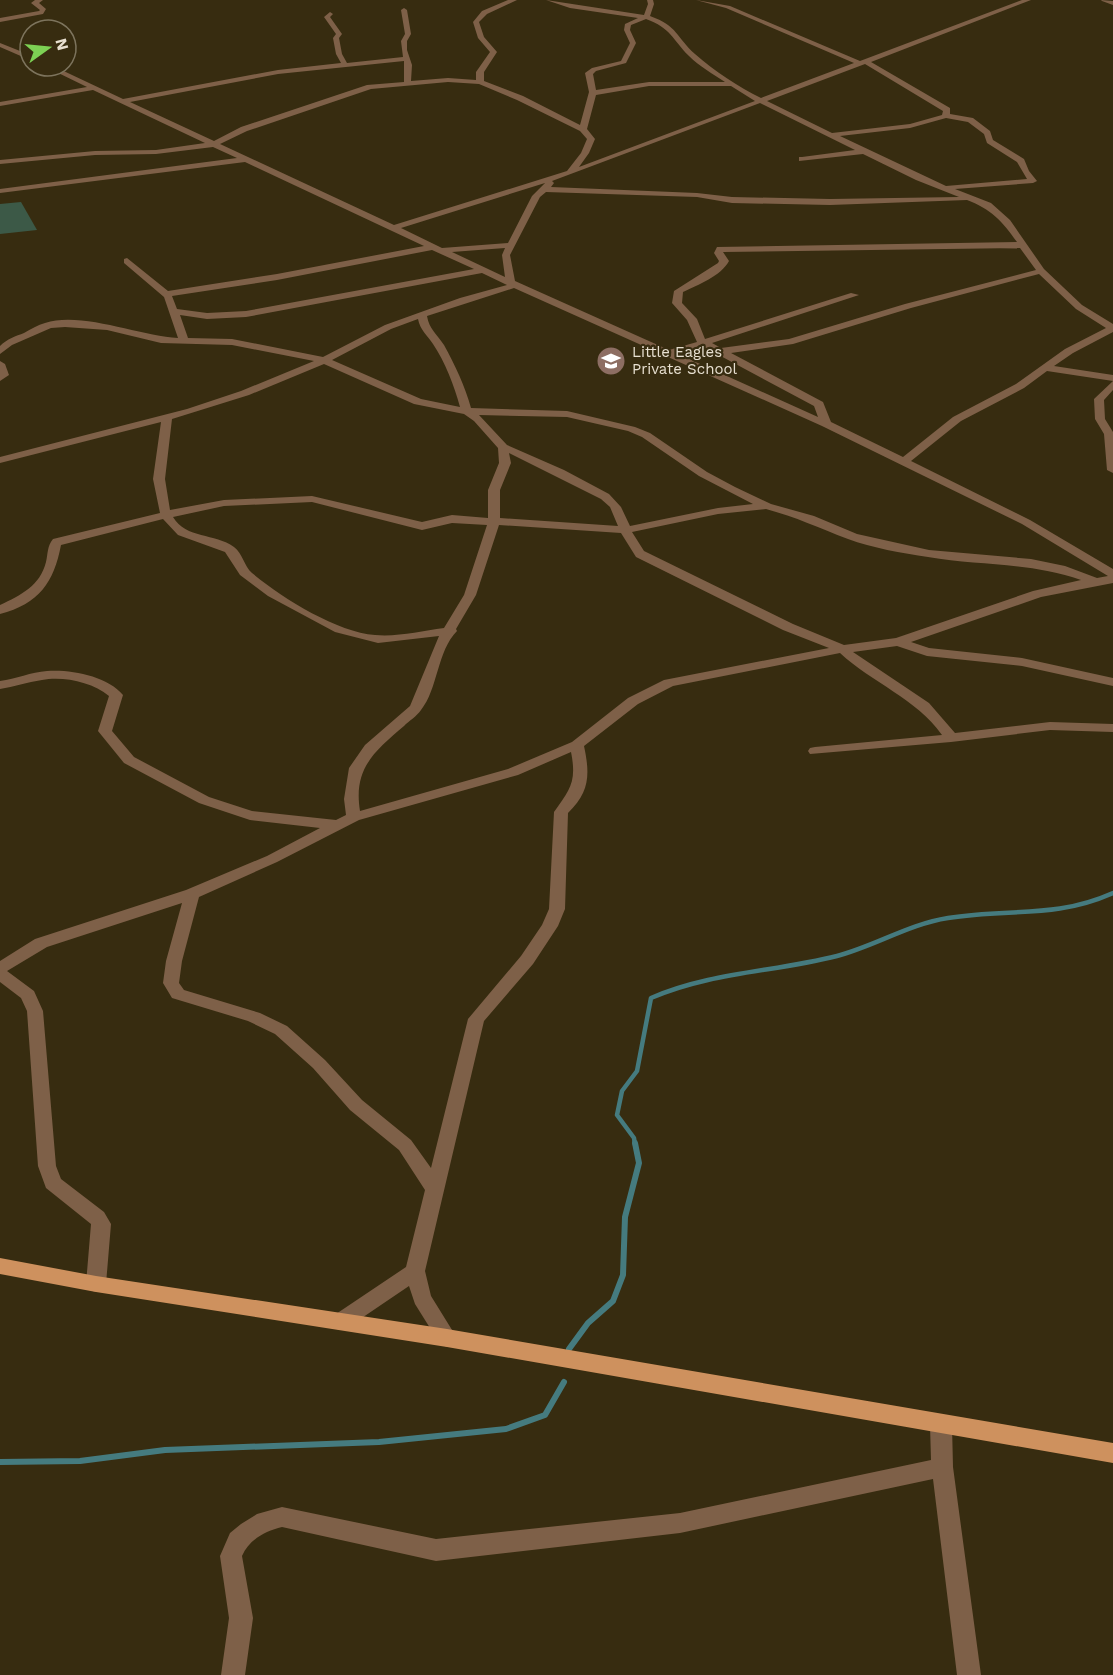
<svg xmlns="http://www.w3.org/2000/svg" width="1113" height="1675" viewBox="0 0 1113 1675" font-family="'Work Sans',sans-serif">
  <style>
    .green { fill: #3c5947 }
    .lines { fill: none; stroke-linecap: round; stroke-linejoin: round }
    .stream-far1 { stroke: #457b7f; stroke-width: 4.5 }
    .stream { stroke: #457b7f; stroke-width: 6 }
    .minor { fill: #7e6048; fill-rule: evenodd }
    .major { fill: #ce915e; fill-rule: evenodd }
    .labels { text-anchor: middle; stroke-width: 4.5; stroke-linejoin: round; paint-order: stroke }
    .far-poi-label { font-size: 15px; fill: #e7dfd0; stroke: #372c10; text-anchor: start }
  </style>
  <rect width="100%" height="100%" fill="#372c10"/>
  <polygon class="green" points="21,202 37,230 0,234 0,204"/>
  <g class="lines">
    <path class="stream-far1" d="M635 1145 634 1138 617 1115 622 1091 637 1071 651 998C711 972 774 972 837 956 875 946 909 924 948 918 1008 908 1055 919 1113 893"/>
    <g class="stream">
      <polyline points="569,1349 588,1323 613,1301 623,1275 625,1217 639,1163 635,1143"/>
      <polyline points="0,1462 80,1461 165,1450 379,1442 506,1429 545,1415 564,1382"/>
    </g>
    <g class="minor">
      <polygon points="35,0 43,0 39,3 46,9 43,14 0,22 0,18 39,11 40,10 31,3"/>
      <path d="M508 0H517L487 14 479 22 484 37 497 52 484 72V81L523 96 580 125 589 92 585 73 592 68 621 61 630 43 624 30 625 24 638 18 570 8 546 0 644 15 648 4 647 0H653L654 4 650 16C678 26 676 37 695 54 714 71 739 87 761 98L854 63 726 8 696 0 730 6 860 61 1022 0H1031L871 62 950 108V114L973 118 990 131 993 140 1024 159 1029 171 1037 181 1033 183 955 189 991 203 1010 220 1044 269 1082 305 1113 324V332L1073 353 1054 366 1113 375V390L1104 400 1105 419 1113 432V473L1107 470 1104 434 1095 419 1094 399 1113 381 1047 371 1024 388 961 421 911 461 1030 520 1113 569V583L1041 597 911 642 929 648 1022 658 1113 678V686L1022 666 927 656 897 646 853 652 929 703 955 733 1050 722 1113 724V732L1050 730 951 742 810 754 808 751 810 748 815 747 942 735C916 698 872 683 840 653L673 686 638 704 584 746C590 774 590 792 568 813L565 909 558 926 533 964 484 1021 425 1271 431 1296 457 1338 454 1344 447 1347 440 1344 415 1304 409 1286 347 1328 340 1330 333 1328 330 1322 333 1316 406 1267 425 1190 399 1150 350 1110 313 1068 275 1034 248 1021 172 998 163 983 166 961 182 903 47 947 7 971 34 991 43 1011 56 1166 61 1179 104 1212 111 1224 106 1284 103 1290 96 1292 89 1290 86 1284 91 1224 46 1188 38 1166 27 1011 21 998 0 982V961L35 939 186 890 267 856 320 828 250 820 199 803 124 763 98 731 109 696C92 682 63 676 42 680 27 682 14 687 0 689V681C16 679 31 672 47 671 70 669 108 676 123 695L112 731 134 757 209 797 252 811 336 820 346 815 344 799 349 768 365 745 410 706 439 636 378 643 335 632 268 596 240 575 225 552 178 535 163 519 61 545C54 582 39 604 0 614V605C21 595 40 586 46 562 48 554 47 546 53 539L160 513 153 479 161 422 0 463V457L187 409 241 391 314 361 232 345 161 343 107 330 65 327 51 328 12 345 0 354V346C7 339 16 336 24 333 31 329 38 325 45 323 81 311 140 336 178 338L164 297 124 263V259L127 258 168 291 277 274 424 246 245 162 0 193V189L237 158 213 147 156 154 95 155 0 164V160L95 151 156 150 205 143 93 90 0 106V102L87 87 44 66H53L123 99 278 70 341 63 336 54 333 38 336 34 324 17 330 12 333 14 330 17 342 34 339 38 342 54 347 63 403 57 401 41 405 34 401 10 404 8 407 10 411 34 407 41V50L412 65 411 81 448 78 476 80V72L490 52 478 38 473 22 482 11ZM646 19C671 28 672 39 689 56 699 66 713 74 725 82H649L596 90 593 74 596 71 626 63 636 43 630 30 631 25ZM404 61V82L367 85 241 127 214 141 130 102 278 74ZM865 64 943 111 942 115 910 124 832 133 767 101ZM448 82 479 84 517 100 580 131 587 139 581 153 567 171 394 225 220 144 247 131 371 89ZM649 86H731L755 101 579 167 589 153 595 139 587 129 596 95ZM760 103 855 150 802 157H799V161L863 154 916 180 959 197 830 199 732 197 697 193 551 187 554 183 552 181ZM946 118 968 122 984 134 987 143 1017 162 1027 179 946 186 840 136 910 128ZM545 183 532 196 508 243 442 248 401 228ZM546 192 697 197 732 203 830 205 967 200C991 209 1002 221 1017 242L717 247 714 253 719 261 718 263 674 291 672 303 687 320 697 342 669 350 515 281 510 255 540 197ZM505 248 502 255 505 277 452 252ZM1020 248 1036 270 905 304 789 339 721 348 712 343 859 295 851 293 705 339 697 319 682 303 683 292C698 285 721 276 729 261L723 252ZM432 250 474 269 246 311 207 313 177 309 172 296 277 280ZM482 273 507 285 460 298 385 325 323 357 232 339 188 338 180 315 207 319 246 317ZM1039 274 1076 309 1106 328 1065 349 1016 384 953 417 903 457 831 422 823 402 731 353 793 344 911 308ZM514 288 822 426 1022 524 1108 576 1097 578 1065 566 1031 559 929 550 857 534 814 516 771 504 735 487 707 472 650 433 635 427 567 411 471 408C465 386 455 365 444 345 437 334 429 329 427 316ZM418 319C420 330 427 335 433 344 445 362 454 385 460 407L421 399 332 360 391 329ZM702 346 814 406 818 417 678 354ZM324 364 414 404 464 414 474 421 498 448 499 463 488 490V518L452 515 422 522 312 496 224 500 170 510 165 479 172 419 249 395ZM479 415 567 417 628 431 642 437 699 476 753 504 718 508 630 526 621 507 609 494 564 470 507 445ZM509 453 601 499 610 507 618 526 500 518V490L511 463ZM312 502 422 530 452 523 487 525 464 595 444 628C421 631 398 637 375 635 337 632 282 598 252 573 244 566 243 554 234 547 215 533 186 539 173 517L224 506ZM766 509C796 517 819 528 848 539 872 548 902 553 928 557 980 566 1031 562 1081 580L1033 591 896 638 844 645 793 624 644 551 632 532 718 514ZM499 525 621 533 636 557 783 630 829 648 664 680 628 698 572 742 508 769 360 811C353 768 375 751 404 726 409 721 417 716 421 710 438 689 437 651 457 631L456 629 476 595ZM571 752C577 782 570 789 554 812L549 909 542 925 521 956 468 1019 431 1168 411 1140 362 1100 325 1060 287 1026 260 1013 184 990 179 983 182 961 199 897 277 862 359 820 518 775Z"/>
      <polygon points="1101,0 1113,1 1113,5 1102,1"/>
      <polygon points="0,43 30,55 30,60 0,47"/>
      <polygon points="0,361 5,364 9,375 0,381"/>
      <path d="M941 1416 948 1418 952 1425 953 1467 981 1675H957L933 1479 680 1533 436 1561 282 1527C265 1531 249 1540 242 1556L253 1618 245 1675H221L229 1618 220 1556 230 1533 241 1524 257 1514 282 1507 436 1539 680 1513 931 1460 930 1425 934 1418Z"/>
    </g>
    <polygon class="major" points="0,1258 96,1276 447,1329 1113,1443 1113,1463 447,1347 96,1292 0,1274"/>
  </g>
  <defs>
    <g id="school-disc" transform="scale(1.5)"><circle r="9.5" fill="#8d6e63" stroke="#372c10"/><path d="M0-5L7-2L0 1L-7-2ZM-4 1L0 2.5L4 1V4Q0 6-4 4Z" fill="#fff"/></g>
  </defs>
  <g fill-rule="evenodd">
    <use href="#school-disc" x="611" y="361"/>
  </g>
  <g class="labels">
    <g class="far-poi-label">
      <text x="632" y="357">Little Eagles<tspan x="632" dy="17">Private School</tspan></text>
    </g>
  </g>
  <g transform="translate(48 48) rotate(75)"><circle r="28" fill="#372c10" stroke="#7d745d" stroke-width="1.5"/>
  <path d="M0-4.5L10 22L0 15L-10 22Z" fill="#7dd154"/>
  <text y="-9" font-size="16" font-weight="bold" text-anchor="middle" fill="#e7dfd0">N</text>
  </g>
</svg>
